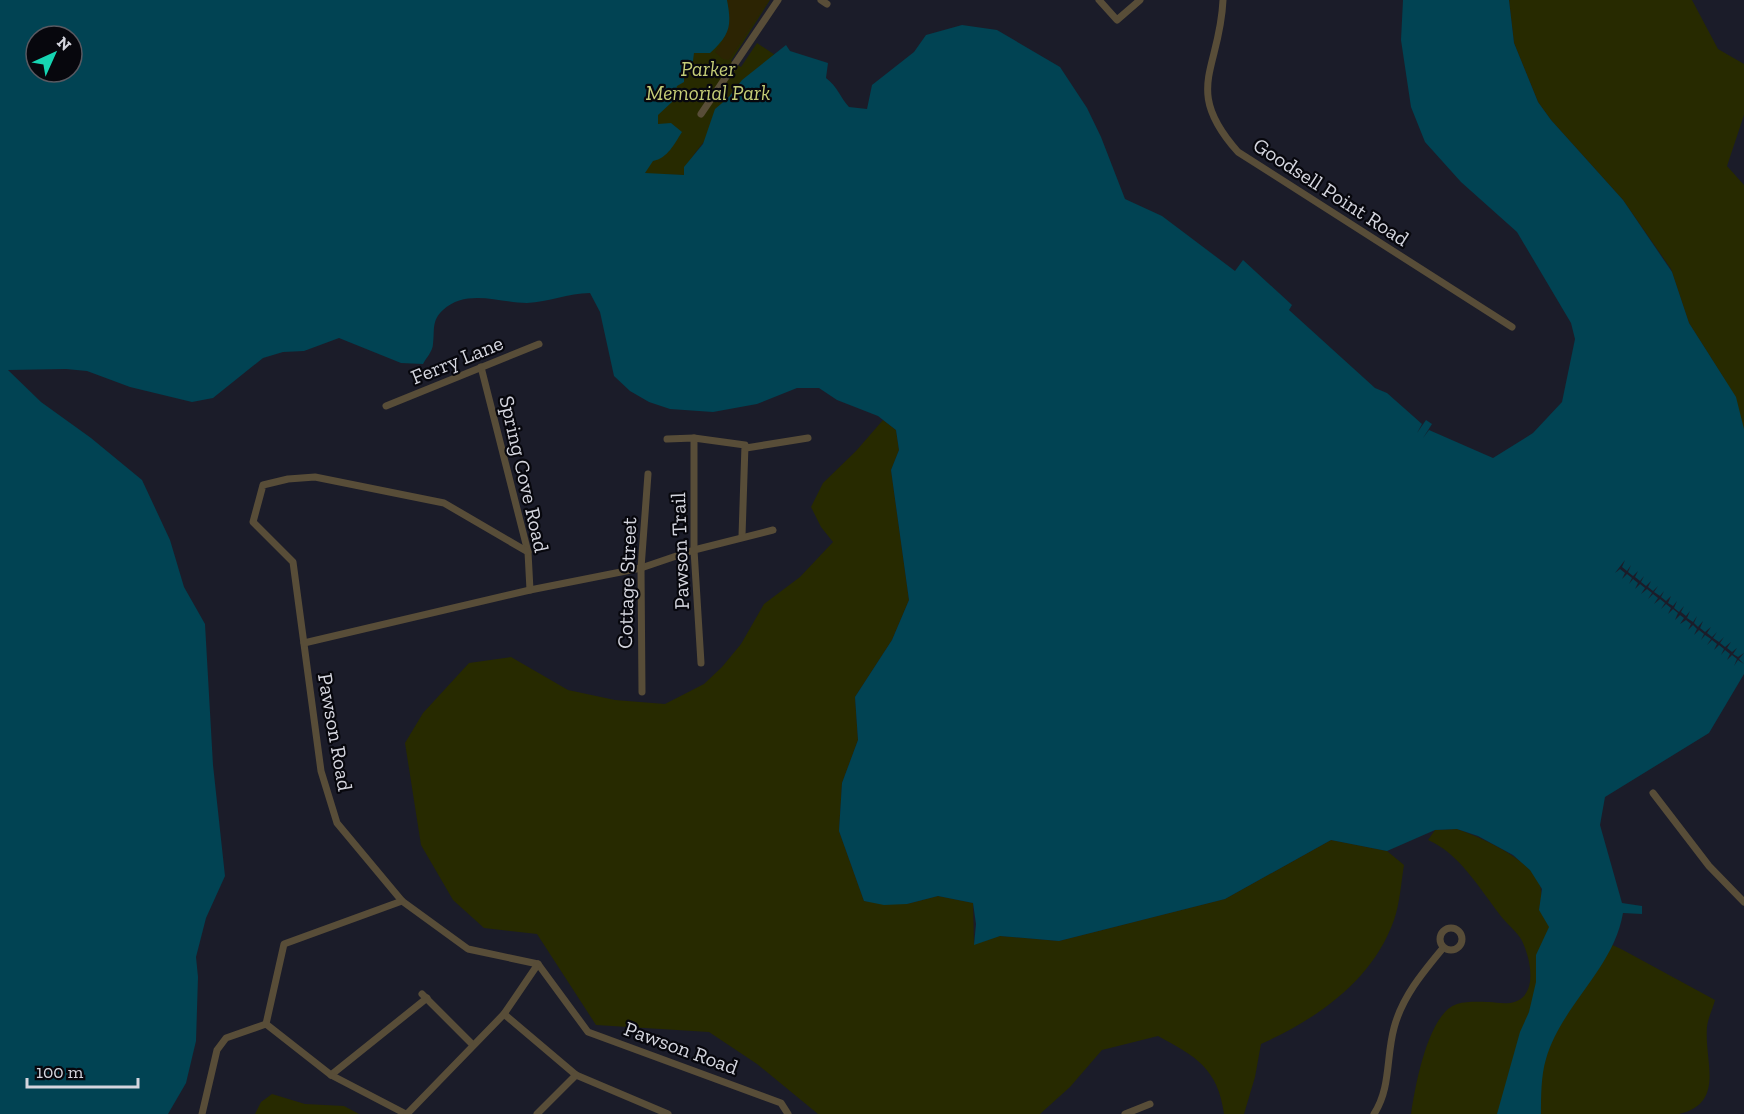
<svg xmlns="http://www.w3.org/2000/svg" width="1744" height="1114" viewBox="0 0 1744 1114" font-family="'Zilla Slab',serif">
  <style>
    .green { fill: #272a00 }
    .sand { fill: #2c2403 }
    .water { fill: #014353; fill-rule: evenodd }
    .pier { fill: #1b1c29 }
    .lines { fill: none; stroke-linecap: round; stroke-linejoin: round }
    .minor { stroke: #584d38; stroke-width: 7 }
    .labels { text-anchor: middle; stroke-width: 4.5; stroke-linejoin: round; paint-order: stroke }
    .park-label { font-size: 21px; font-style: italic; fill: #c5cd77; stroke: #07070d }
    .street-label { font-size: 21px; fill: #d4d5de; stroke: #07070d }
  </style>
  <rect width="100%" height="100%" fill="#1b1c29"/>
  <g class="green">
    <path d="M719 0H770L731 61 741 67 757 43 781 59C763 79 685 154 684 175L645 174 652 121Z"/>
    <polygon points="1509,0 1692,0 1718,49 1744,64 1744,115 1727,166 1744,185 1744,523 1725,380 1689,323 1671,269 1623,200 1551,120 1538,102 1514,43"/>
    <path d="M883 420 896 430 899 450 891 470 909 600 892 640 855 697 858 740 842 783 839 831 864 901 907 904 938 896 973 903 974 944 1000 936 1059 941 1225 899 1331 840 1387 851 1404 865C1401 883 1400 903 1394 920 1373 980 1317 1019 1261 1044L1255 1077 1244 1114H1224C1218 1068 1195 1056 1158 1036L1102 1050 1070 1087 1040 1114H818L757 1064 709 1032 596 1025 537 934 484 928 453 900 421 845 405 743 423 713 469 663 511 657 568 690 615 700 665 704 704 684 722 667 741 644 764 604 800 577 833 542 821 527 811 507 823 483 856 451Z"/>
    <path d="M1457 829C1480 837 1540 863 1541 891 1542 897 1540 904 1539 910L1623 950 1715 1000C1713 1008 1708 1018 1707 1027 1704 1061 1726 1103 1679 1114H1411C1415 1087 1428 1013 1457 1004 1467 1001 1480 1002 1489 1002 1501 1003 1515 1006 1524 996 1536 982 1529 954 1521 939 1516 931 1506 923 1500 915 1480 889 1459 853 1428 840L1435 830Z"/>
    <polygon points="272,1094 305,1104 344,1106 359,1114 255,1114 261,1102"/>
  </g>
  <path class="sand" d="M727 0H769L729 60 723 59 715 52C729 35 731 21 727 0Z"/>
  <path class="water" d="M0 0H727C732 26 730 35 710 53H694L692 68 684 74V82L677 86 672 102 658 115V124L671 123 682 132C674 144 668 158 653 161L645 173 684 175V167L703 144 715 109 728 98 742 80 786 45 790 51 828 63 826 78C837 86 840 97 849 107L867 109 872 85 914 52 926 35 962 25 997 30 1060 67 1087 108 1101 137 1125 199 1162 216 1235 271 1243 260 1292 305 1289 310 1375 388 1387 393 1422 424 1417 433 1426 420 1432 424 1423 438 1429 430 1493 458 1533 433 1562 402 1575 339 1571 323 1517 232 1461 182 1425 142 1411 107 1401 40 1403 0H1509L1514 43 1538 102 1551 120 1623 200 1672 272 1689 323 1736 397 1744 429V674L1709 733 1605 797 1600 825 1622 903 1642 906V914L1623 913C1614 968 1561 1006 1546 1059 1541 1075 1541 1097 1541 1114H1497L1520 1032 1529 1012 1536 982V955L1549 927 1539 910 1542 889 1530 870 1513 855 1478 836 1457 829 1435 830 1387 851 1331 840 1225 899 1059 941 1000 936 974 945 976 924 973 903 938 896 907 904 884 905 864 901 839 831 842 783 858 740 855 697 892 640 909 600 891 470 899 450 896 430 878 416 837 400 819 388H797L757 404 713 412 670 409 649 402 630 391 614 376 600 312 590 293C568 293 549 302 527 303 500 303 467 288 443 310 431 321 435 330 433 344 433 351 426 358 423 364L401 363 339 338 304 351 283 352 263 358 213 398 192 402 130 387 87 371 66 369 8 370 41 402 91 438 142 480 170 540 184 587 205 624 213 765 225 876 206 918 196 957 198 977 196 1041 186 1083 168 1114H0ZM36 36H72V72H36Z"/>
  <polygon class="pier" points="1625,560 1622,567 1627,571 1631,565 1628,572 1633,576 1638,571 1635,577 1640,581 1644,576 1641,582 1646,586 1651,581 1648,587 1653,591 1658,586 1654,592 1660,596 1664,591 1661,597 1666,601 1671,596 1668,603 1673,606 1677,601 1674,608 1679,612 1684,606 1681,612 1686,616 1690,611 1687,618 1693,622 1697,616 1694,623 1698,627 1703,621 1700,628 1705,632 1711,627 1707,633 1712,637 1717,632 1713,638 1719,642 1724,637 1720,643 1725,647 1731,642 1727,648 1732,652 1737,648 1733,654 1738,657 1744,653 1739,659 1744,664 1738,660 1734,666 1737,659 1732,655 1727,660 1730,654 1725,650 1721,655 1724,649 1719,645 1714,650 1717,644 1712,640 1707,645 1711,639 1705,635 1701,640 1704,634 1699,630 1694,635 1697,629 1693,625 1688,630 1691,624 1686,620 1680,624 1684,618 1680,615 1675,620 1678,613 1673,609 1668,614 1671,608 1666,604 1661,609 1665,603 1660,599 1654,604 1658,598 1653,594 1648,599 1652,593 1647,589 1641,594 1645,588 1640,584 1635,589 1638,583 1633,579 1629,584 1632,578 1627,574 1622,579 1625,573 1620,569 1615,573"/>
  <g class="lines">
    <g class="minor">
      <polyline points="821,0 827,4"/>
      <polyline points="1099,0 1117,20 1140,0"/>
      <path d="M1223 0C1220 70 1182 89 1238 152L1512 327"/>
      <polyline points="701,114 778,0"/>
      <polyline points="481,367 528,552 530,590"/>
      <polyline points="386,406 539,344"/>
      <polyline points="694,438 694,550 701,663"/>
      <polyline points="667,439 694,438 745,445 742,536"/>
      <polyline points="746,448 808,438"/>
      <polyline points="528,552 444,503 315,477 288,479 263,485 253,522 293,562 321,771 337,823 402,901 468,949 538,964 588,1032 781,1103 788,1114"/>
      <polyline points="304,643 530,590 641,568 694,550 773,530"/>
      <polyline points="642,692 641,568 648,474"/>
      <polyline points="1653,793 1709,866 1744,902"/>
      <circle cx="1451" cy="939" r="11"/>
      <polyline points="422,994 473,1045"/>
      <polyline points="504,1014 576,1075 668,1114"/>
      <polyline points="266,1024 284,944 402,901"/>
      <polyline points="331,1075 427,998"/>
      <polyline points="202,1114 217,1050 226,1038 266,1024 331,1075 406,1114"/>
      <polyline points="407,1114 504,1014 538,964"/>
      <polyline points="537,1114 576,1075"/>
      <polyline points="1125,1114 1150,1104"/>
      <path d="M1374 1114C1391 1088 1386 1057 1394 1028 1402 997 1423 972 1443 948"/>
    </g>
  </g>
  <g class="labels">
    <g class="park-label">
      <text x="708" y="76">Parker<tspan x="708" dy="24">Memorial Park</tspan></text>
    </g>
    <g class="street-label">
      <text transform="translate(1331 192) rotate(33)" y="7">Goodsell Point Road</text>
      <text transform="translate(457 360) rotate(-22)" y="7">Ferry Lane</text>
      <text transform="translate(524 474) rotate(77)" y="7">Spring Cove Road</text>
      <text transform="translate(680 551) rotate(-92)" y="7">Pawson Trail</text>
      <text transform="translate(627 583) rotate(-88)" y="7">Cottage Street</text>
      <text transform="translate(335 732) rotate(80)" y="7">Pawson Road</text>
      <text transform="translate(681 1048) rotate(20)" y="7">Pawson Road</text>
    </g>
  </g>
  <g transform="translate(54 54) rotate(45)"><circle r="28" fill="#07070d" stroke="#595961" stroke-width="1.5"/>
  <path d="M0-4.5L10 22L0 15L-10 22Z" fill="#16d5b3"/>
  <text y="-9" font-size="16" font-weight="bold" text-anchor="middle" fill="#d4d5de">N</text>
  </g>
  <path d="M27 1078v9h111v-9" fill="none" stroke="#d4d5de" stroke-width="3"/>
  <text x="36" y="1078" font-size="18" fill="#d4d5de" stroke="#07070d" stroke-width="4.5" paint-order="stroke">100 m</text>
</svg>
